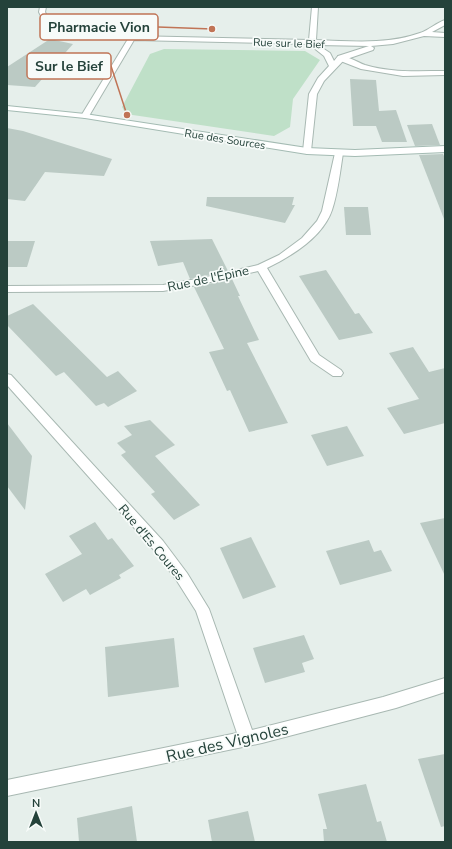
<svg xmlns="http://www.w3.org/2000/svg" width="452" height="849" viewBox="0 0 452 849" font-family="'Nunito Sans',sans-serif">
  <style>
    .green { fill: #bfe0c8 }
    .building { fill: #bbcac4 }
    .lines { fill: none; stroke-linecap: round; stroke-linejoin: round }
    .lane-casing { stroke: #a8b8b2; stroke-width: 2 }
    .street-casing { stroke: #a8b8b2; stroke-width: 2 }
    .secondary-casing { stroke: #a4bbb3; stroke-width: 2 }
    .lane { fill: #fff; fill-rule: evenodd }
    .street { fill: #fff; fill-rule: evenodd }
    .secondary { fill: #fff; fill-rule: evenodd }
    .labels { text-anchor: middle; stroke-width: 3.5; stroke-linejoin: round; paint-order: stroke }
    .far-street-label { font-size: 11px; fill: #24423a; stroke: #f7fbf9 }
    .street-label { font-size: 13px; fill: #24423a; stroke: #f7fbf9 }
    .near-street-label { font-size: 16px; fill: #24423a; stroke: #f7fbf9 }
    .leader { fill: none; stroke: #c07456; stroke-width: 1.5 }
    .callout-dot { fill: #c07456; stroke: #f7fbf9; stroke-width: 1.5 }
    .callout { fill: #f7fbf9; stroke: #c07456; stroke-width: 1.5 }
    .callout-label { font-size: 14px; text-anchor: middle; font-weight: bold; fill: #24423a }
  </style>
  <rect width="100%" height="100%" fill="#e6efeb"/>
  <polygon class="green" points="164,49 305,51 320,60 293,99 290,127 274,136 126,114 122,107 150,54"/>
  <g class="building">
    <polygon points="50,39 73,44 35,87 7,85 7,67"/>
    <polygon points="350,79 376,80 379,111 396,110 407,142 382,142 376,126 353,126"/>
    <polygon points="432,124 440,145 415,146 407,125"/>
    <polygon points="7,128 23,131 112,159 104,176 45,172 25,201 7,199"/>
    <polygon points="443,154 445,158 445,218 444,219 419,155"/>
    <polygon points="207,197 294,197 292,205 295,205 285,223 206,206"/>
    <polygon points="344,207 368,207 371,235 346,235"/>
    <polygon points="212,239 228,271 190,279 183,262 158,266 150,241"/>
    <polygon points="7,241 35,241 27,267 7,267"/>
    <polygon points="326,270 355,314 359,313 373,333 339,340 299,276"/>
    <polygon points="232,279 240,296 238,296 259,340 247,343 288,423 249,432 230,390 227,391 209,352 224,349 194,287"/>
    <polygon points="33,304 107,377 118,371 137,391 108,407 104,403 96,406 64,372 56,376 7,325 7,316"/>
    <polygon points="413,347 429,372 445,368 445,423 404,434 387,408 419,399 389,353"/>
    <polygon points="150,420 175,445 155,456 200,505 174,520 151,494 155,492 121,455 126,452 117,443 132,435 124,426"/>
    <polygon points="7,423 32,456 25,510 7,486"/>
    <polygon points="347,426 364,456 327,466 311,435"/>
    <polygon points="445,518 445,576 420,523"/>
    <polygon points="95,522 108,540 112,538 134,566 119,575 121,578 90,595 86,589 63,602 45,574 82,554 69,536"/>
    <polygon points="251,537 276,587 243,599 220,548"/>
    <polygon points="369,540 374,552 381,550 392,571 340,585 326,551"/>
    <polygon points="304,635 314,659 302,663 305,672 265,683 253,648"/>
    <polygon points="174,638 179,687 108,697 105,647"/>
    <polygon points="445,754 445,826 441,827 418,759"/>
    <polygon points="366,784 377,822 381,821 387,842 324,842 323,829 327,829 318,794"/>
    <polygon points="132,806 137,842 79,842 77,818"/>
    <polygon points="248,811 255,842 212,842 208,820"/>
  </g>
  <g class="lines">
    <g class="lane-casing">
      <path id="lane" d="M338 56C347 55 357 62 365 65 391 73 418 71 445 71V75L403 76 361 69 338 60Z"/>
    </g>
    <g class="street-casing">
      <g id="street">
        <path d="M40 7H46L45 12 50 22 64 27 92 29 132 36 309 40 312 7H318L316 40C351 41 386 45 420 33 429 30 436 23 445 20V25L432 32 445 33V37L424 36 393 44 371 46 374 48 373 50 344 60 324 81 317 94 311 151 307 154 303 151 309 94 318 78 329 66 324 56 309 44 134 40 89 116 85 118 81 116 128 39 92 33 63 31 45 24 39 12ZM318 45 369 46 338 56 334 61 330 53Z"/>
        <path d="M339 150 343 153C340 172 338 192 332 210 323 237 290 257 267 268L319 355 341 370 343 373 341 376H333L311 361 258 271 202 284 163 291 7 292V286L163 285 202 278 258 265 279 255 302 238 317 221 322 211 335 153Z"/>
        <polygon points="7,374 11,375 163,541 187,573 209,609 252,730 383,697 445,678 445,692 396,708 262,743 7,796 7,780 237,733 196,611 177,581 153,549 7,385"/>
      </g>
    </g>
    <g class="secondary-casing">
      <polygon id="secondary" points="7,106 85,114 307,148 355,150 445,146 445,152 355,156 307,154 85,118 7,110"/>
    </g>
    <use href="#lane" class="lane"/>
    <use href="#street" class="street"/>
    <use href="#secondary" class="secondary"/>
  </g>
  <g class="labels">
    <g class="far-street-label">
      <text transform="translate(289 43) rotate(2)" y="4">Rue sur le Bief</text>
      <text transform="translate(225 139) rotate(9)" y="4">Rue des Sources</text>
    </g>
    <g class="street-label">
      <text transform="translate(208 278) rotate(-12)" y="5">Rue de l'Épine</text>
      <text transform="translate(152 542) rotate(50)" y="5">Rue d'Es Coures</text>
    </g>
    <g class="near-street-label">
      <text transform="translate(227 742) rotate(-13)" y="6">Rue des Vignoles</text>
    </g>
  </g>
  <path class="leader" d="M212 29L158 27M127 115L111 66"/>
  <g class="callout-dot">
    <circle cx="212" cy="29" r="4"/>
    <circle cx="127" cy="115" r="4"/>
  </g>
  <g class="callout">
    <rect x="40" y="14" width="118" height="26" rx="4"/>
    <rect x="27" y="53" width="84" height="26" rx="4"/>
  </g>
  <g class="callout-label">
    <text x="99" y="32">Pharmacie Vion</text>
    <text x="69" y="71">Sur le Bief</text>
  </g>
  <rect width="452" height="849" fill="none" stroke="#24423a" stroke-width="16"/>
  <g transform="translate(36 813)" stroke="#f7fbf9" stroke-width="3" paint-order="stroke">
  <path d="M0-3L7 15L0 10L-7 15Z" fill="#24423a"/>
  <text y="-6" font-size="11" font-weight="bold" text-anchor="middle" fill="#24423a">N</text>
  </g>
</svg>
